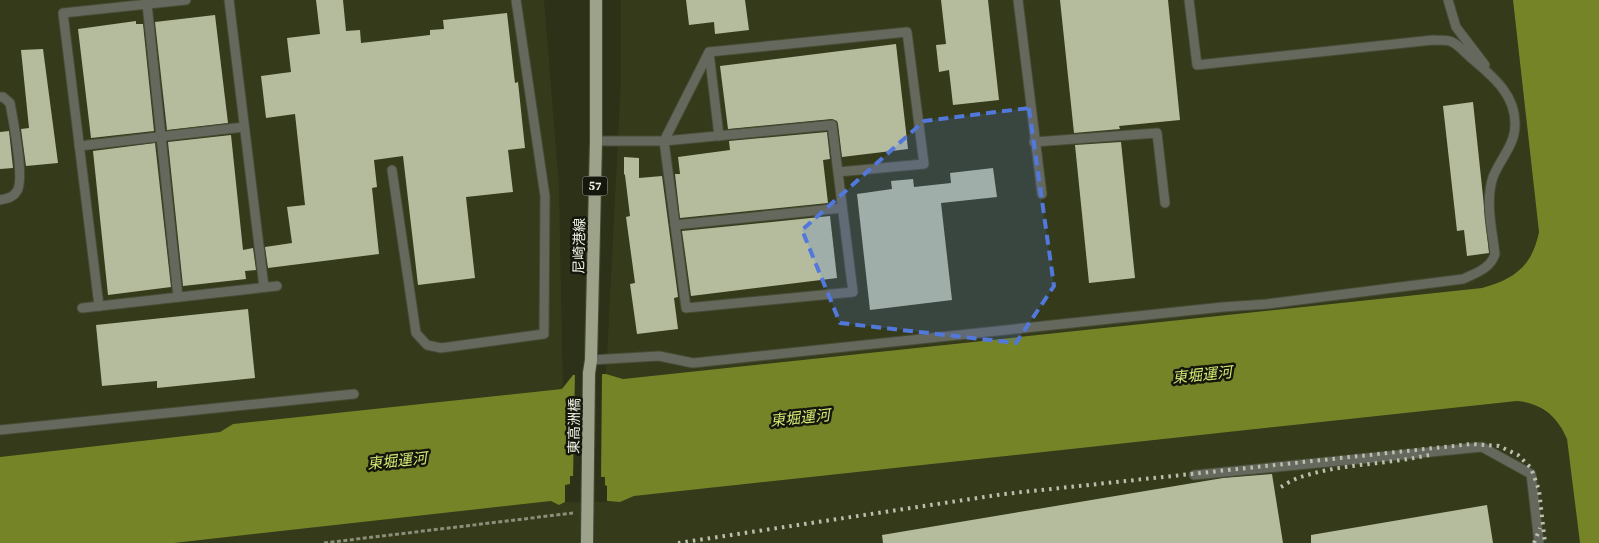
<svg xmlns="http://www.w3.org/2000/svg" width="1599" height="543" viewBox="0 0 1599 543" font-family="'Source Serif 4','Noto Sans JP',serif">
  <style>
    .built { fill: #343a1a }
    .water { fill: #758427 }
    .pier { fill: #2c3118 }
    .building { fill: #b5bc9e }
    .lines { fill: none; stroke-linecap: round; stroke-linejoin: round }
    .service-casing { stroke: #474c35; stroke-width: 11 }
    .primary-casing { stroke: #474c35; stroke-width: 14 }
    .path { stroke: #8a8f7a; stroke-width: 3; stroke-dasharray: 4 2.5; stroke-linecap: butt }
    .service { stroke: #65685d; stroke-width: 9 }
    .primary { stroke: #9da28a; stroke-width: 12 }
    .rail { stroke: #bbbfad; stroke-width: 4; stroke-dasharray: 2.5 5; stroke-linecap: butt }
    .marked { fill: #5278db; fill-opacity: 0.2; stroke: #5278db; stroke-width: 4; stroke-dasharray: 10 6; stroke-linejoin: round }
    .labels { text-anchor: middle; stroke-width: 5; stroke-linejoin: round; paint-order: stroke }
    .shield { fill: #15170c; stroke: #aeb2a3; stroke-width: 1 }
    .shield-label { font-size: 12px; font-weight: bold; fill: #f0f4e4 }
    .street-label { font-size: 14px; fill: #f0f4e4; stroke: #15170c }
    .water-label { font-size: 15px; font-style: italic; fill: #d4ea73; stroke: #15170c }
  </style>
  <rect width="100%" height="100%" fill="#2c3118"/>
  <g class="built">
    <polygon points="0,0 544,0 559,184 563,389 233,424 220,432 0,457"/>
    <polygon points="621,0 1513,0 1539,232 1535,249 1528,262 1516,274 1498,283 1482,288 623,379 606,374 621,80"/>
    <polygon points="1517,401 1532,402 1553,417 1562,427 1567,439 1580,543 174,543 551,501 559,505 565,502 620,502 634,496"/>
  </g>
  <path class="water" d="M1513 0H1599V543H1580L1567 439C1558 417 1542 403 1517 401L634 496 620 502 607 501V486L605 485V477L570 476V484L565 485V502L559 505 551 501 174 543H0V457L220 432 233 424 562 389 573 375 606 374 623 379 1482 288C1515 279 1532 266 1539 232Z"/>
  <polygon class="pier" points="575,373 602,373 601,479 573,479"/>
  <g class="building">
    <polygon points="316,0 343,0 346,31 360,30 361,43 430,35 430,30 444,29 443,20 507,13 515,83 518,82 525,148 508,150 513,192 466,197 475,278 418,285 403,156 374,160 377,187 372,188 379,254 268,268 265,247 292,243 287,207 305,205 295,114 266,118 261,76 291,72 287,38 320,34"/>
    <polygon points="686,0 745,0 749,30 715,34 714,22 689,25"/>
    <polygon points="941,0 988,0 999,100 953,105 949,70 939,72 936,45 946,44"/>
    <polygon points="1060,0 1168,0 1180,120 1119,126 1120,129 1074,133"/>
    <polygon points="215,15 228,123 167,130 155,22"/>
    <polygon points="136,21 136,24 143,24 154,131 91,138 78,29"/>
    <polygon points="896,44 908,149 842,157 838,124 837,121 832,119 728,129 720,66"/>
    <polygon points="43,49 58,163 26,166 21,129 29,128 21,50"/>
    <polygon points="1473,102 1489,253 1467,256 1464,230 1457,231 1443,106"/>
    <polygon points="9,131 13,168 0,169 0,132"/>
    <polygon points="827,132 830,159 823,160 828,203 680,218 675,174 680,174 678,157 730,150 729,141"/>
    <polygon points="231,135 243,250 253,248 256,270 245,271 246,279 183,286 168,142"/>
    <polygon points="1121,142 1135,278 1089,283 1075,145"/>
    <polygon points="155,143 171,287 108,295 93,151"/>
    <polygon points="624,157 639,158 639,178 662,176 678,297 674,298 678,329 637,334 630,284 635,283 626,217 630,216 625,175 624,174"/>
    <polygon points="993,168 997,197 941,203 952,300 870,310 857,194 892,189 891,181 913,179 914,187 951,183 950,173"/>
    <polygon points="830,216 837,278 691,296 682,231"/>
    <polygon points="248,309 255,378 157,388 157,381 102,386 96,325"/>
    <polygon points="1272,474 1283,543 883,543 882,535 1223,478"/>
    <polygon points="1487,505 1493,543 1311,543 1311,535"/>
  </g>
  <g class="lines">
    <g class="service-casing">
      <g id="service">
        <polyline points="229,0 264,287"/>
        <polyline points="1018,0 1042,194"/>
        <polyline points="1448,0 1456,27 1485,65"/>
        <polyline points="147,4 178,297"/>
        <polyline points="709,52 719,136"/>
        <path d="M0 97H3L10 103C13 120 25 179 17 191 13 198 7 198 0 200"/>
        <polyline points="596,141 664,141 832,125 853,292 686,308 664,141 709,52 907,32 924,164 838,172"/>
        <polyline points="1034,142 1157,133 1165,203"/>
        <polyline points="79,146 244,127"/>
        <polyline points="392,170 416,333 427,345 441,348 544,334 545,196 516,0"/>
        <polyline points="675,225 842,208"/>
        <polyline points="99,306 63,13 186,0"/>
        <polyline points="82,308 277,286"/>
        <path d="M591 360 659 356 693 363 1223 307 1267 304 1463 279C1476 273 1491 268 1495 254 1492 229 1485 201 1493 177 1500 159 1515 145 1515 125 1516 94 1491 75 1470 57 1464 52 1459 45 1452 42 1448 39 1439 41 1433 40L1197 65 1189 0"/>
        <polyline points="0,430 354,394"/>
        <polyline points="1194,475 1482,447 1531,474 1539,543"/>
      </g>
    </g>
    <g class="primary-casing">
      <polyline id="primary" points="587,543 589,373 591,360 596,141 596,0"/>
    </g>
    <polyline class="path" points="324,543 573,513"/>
    <use href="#service" class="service"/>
    <use href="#primary" class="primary"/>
    <g class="rail">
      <path d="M1281 487C1286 484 1292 480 1298 478 1340 463 1389 465 1433 454"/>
      <polyline points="678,543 1004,494 1472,444 1499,446 1518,455 1531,468 1539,490 1545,543"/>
      <polyline points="1534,543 1540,528"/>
    </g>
  </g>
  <path class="marked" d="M1029 108 1054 286 1016 343 840 323 802 230 924 121Z"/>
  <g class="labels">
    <rect class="shield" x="582.5" y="176.5" width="25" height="19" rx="4"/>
    <g class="shield-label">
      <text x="595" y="190">57</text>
    </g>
    <g class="street-label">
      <text transform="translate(579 246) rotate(-89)" y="5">尼崎港線</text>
      <text transform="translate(574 426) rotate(-89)" y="5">東高洲橋</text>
    </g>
    <g class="water-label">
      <text transform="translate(1202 375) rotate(-6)" y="5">東堀運河</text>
      <text transform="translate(800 418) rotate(-6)" y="5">東堀運河</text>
      <text transform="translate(397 461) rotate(-6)" y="5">東堀運河</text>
    </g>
  </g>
</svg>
